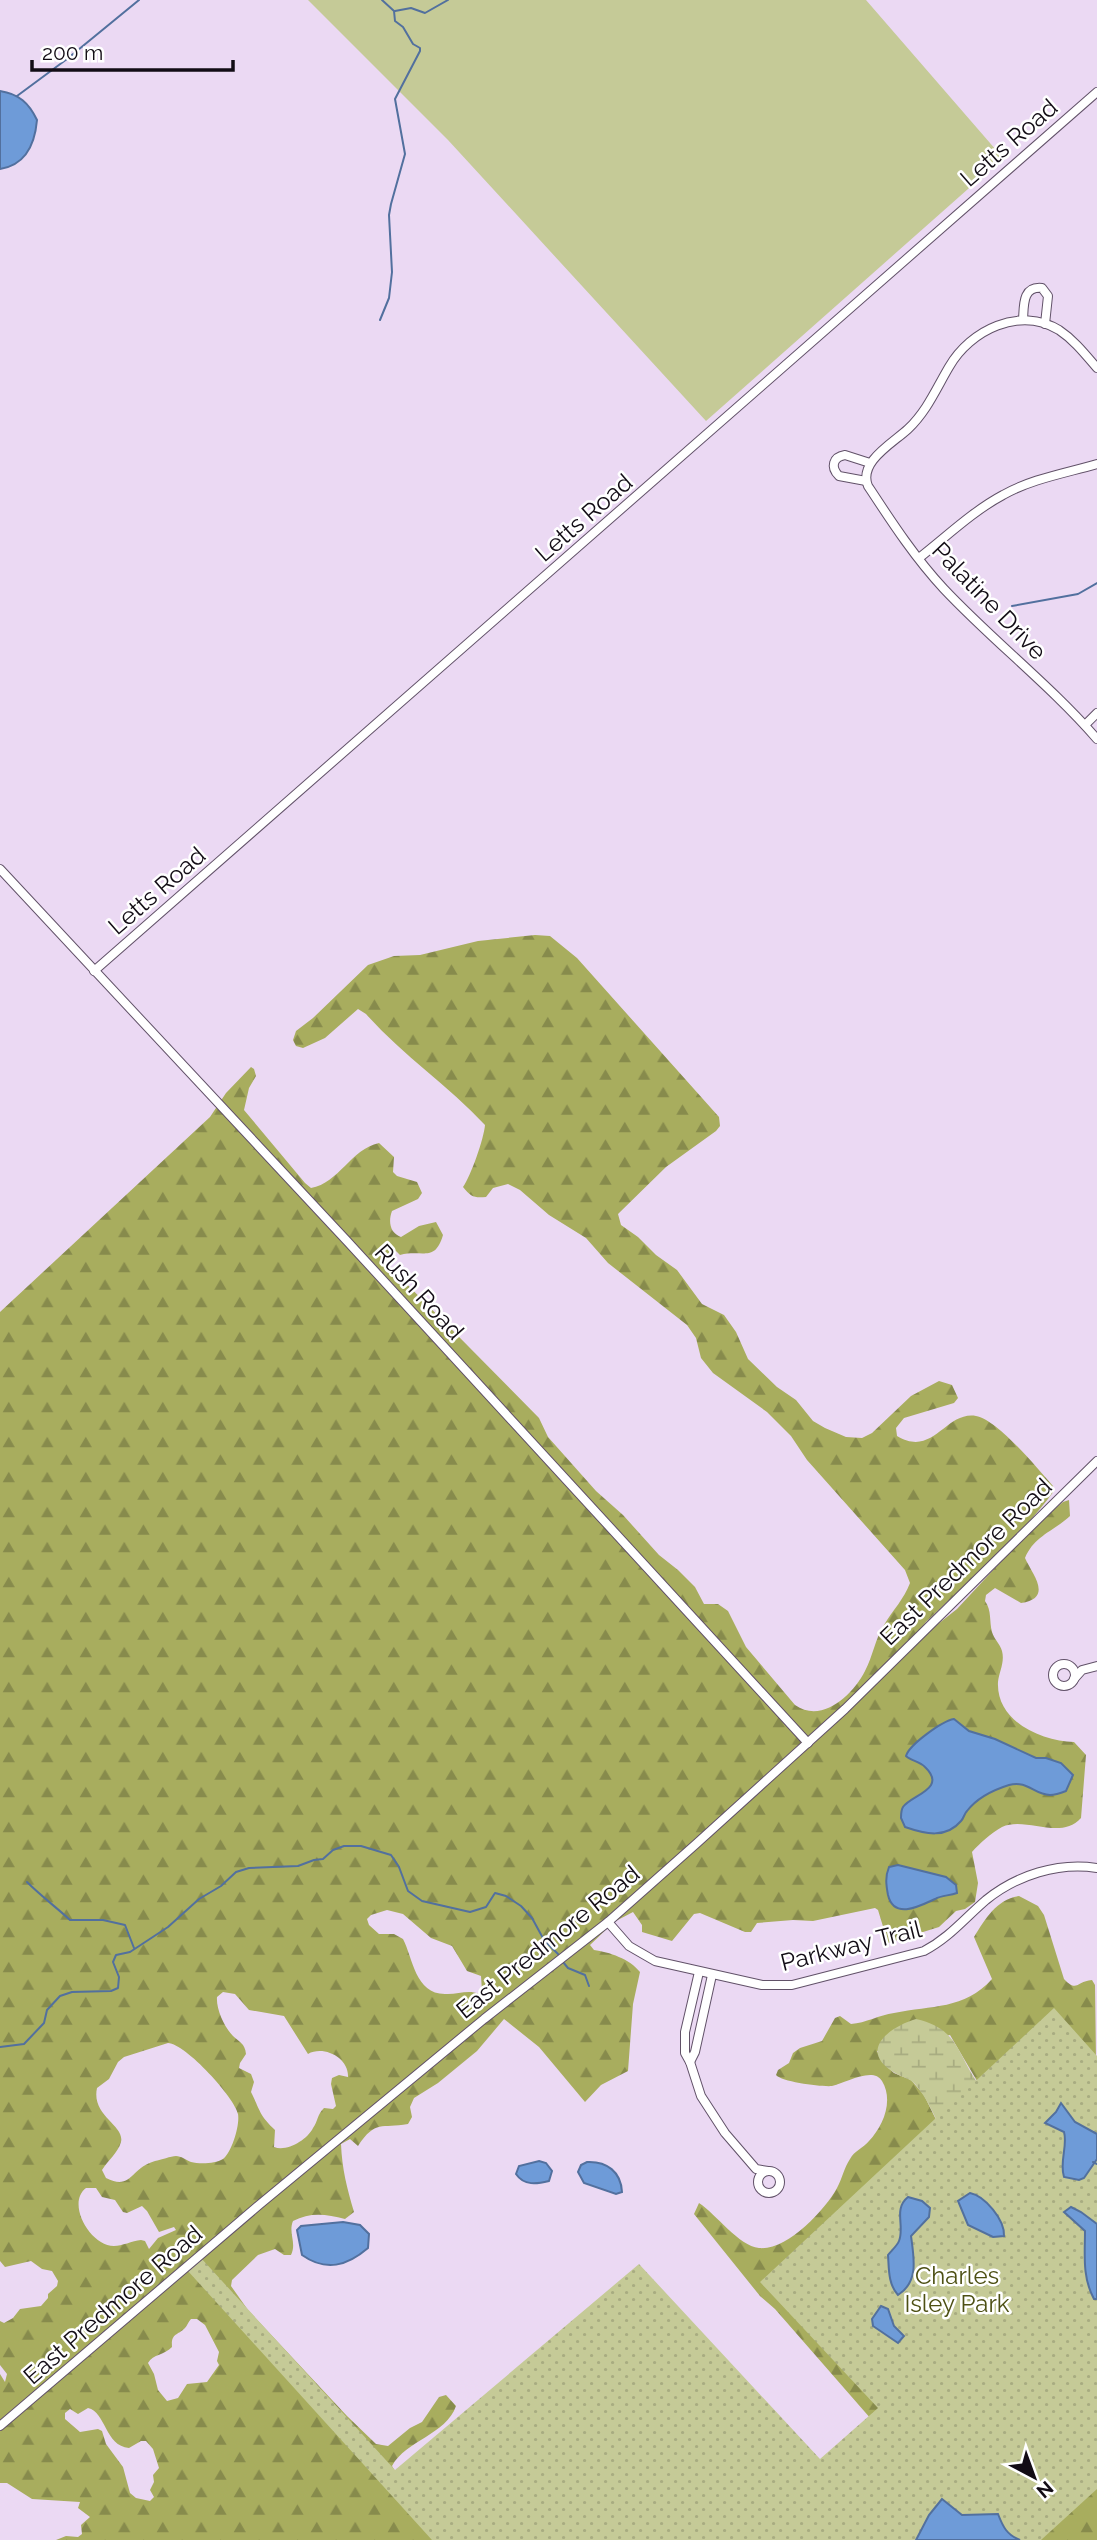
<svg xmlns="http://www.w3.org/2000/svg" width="1097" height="2540" viewBox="0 0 1097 2540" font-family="Raleway,sans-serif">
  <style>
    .green { fill: #c5ca97 }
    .forest { fill: url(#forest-firs); fill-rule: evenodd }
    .wetland { fill: url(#wetland-marsh) }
    .park { fill: url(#park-dots) }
    .water { fill: #6e9bd8; stroke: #52709e; stroke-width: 2 }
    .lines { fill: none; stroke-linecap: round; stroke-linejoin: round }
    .stream { stroke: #52709e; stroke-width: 2 }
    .minor-casing { stroke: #615168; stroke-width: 10 }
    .minor { stroke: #fff; stroke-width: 8 }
    .labels { text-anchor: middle; stroke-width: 5; stroke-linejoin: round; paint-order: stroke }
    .street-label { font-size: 24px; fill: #120c15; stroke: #fff }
    .park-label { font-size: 24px; fill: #4d5014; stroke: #fff }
  </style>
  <defs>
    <pattern id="forest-firs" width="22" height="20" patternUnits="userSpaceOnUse" patternTransform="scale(1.75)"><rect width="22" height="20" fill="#a8ad5e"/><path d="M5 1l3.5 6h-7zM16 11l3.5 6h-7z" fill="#878b4c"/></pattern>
    <pattern id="wetland-marsh" width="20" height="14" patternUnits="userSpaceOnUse" patternTransform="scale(1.75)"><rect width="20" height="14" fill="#c5ca97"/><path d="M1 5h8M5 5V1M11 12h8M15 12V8" fill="none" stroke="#a8ac81"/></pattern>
    <pattern id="park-dots" width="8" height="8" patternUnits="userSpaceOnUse" patternTransform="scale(1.75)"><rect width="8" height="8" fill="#c5ca97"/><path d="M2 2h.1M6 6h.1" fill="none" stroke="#a8ac81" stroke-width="1.8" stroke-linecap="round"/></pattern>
  </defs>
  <rect width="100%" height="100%" fill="#ebd9f3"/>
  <polygon class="green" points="308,0 866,0 1003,158 706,421 448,140"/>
  <g class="forest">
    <path d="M535 935 550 936 577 958 719 1117 720 1126 716 1131 666 1167 618 1214 621 1225 638 1237 656 1255 677 1270 702 1304 724 1315 736 1332 748 1359 777 1387 796 1400 813 1421 825 1428 846 1437 862 1438 872 1433 911 1396 939 1381 952 1385 958 1398 954 1403 904 1418 896 1428 897 1436C934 1458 945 1411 976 1416 998 1420 1038 1469 1053 1486L1054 1491C1018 1540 969 1581 926 1622L920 1630 924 1635 957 1609 1033 1527 1063 1502 1069 1500 1070 1516C1054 1531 1034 1536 1025 1558 1032 1574 1054 1598 1021 1603L995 1588 986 1595 985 1601C992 1611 989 1621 992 1632 994 1639 1000 1644 1002 1651 1005 1662 999 1672 998 1682 996 1722 1042 1741 1074 1742L1086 1755 1081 1818C1060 1841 1026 1816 1002 1827 991 1833 980 1843 972 1852L978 1883 975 1902 965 1909 956 1911 939 1927 888 1943 878 1910 875 1908 813 1921 793 1920 757 1923 751 1932H745L700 1913 694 1914 672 1941 642 1932V1925L633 1912 614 1922 590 1945 594 1950C609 1952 630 1959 640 1972L633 2004 628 2071 601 2085 585 2102 539 2047 504 2019 477 2051 438 2083 414 2098 410 2107 412 2117 408 2124C381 2129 376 2119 358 2146L350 2139 341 2144C342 2169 347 2188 354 2212L345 2219C326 2214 310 2212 293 2221 288 2233 297 2243 291 2255H284L275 2249 258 2255 232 2280 231 2286 248 2310 347 2416 376 2444 388 2446 410 2428 422 2422 439 2397 446 2395 456 2406C446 2435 406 2440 392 2466L399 2478 452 2540H56L66 2536 78 2537 82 2534 81 2525 90 2517 78 2508 80 2502 32 2499 7 2483H0V2374L5 2382 7 2374 0 2365V2321L4 2323 13 2318 20 2309 41 2306 48 2298V2294L57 2286 58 2281 52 2271 42 2269 31 2261 5 2267 0 2261V1312L210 1117 226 1093 251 1067 254 1069 256 1076 249 1088 244 1110 305 1183 311 1188C339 1183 351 1149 379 1143L394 1157 393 1172 397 1176 417 1182 422 1193 418 1199 392 1211C388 1222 390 1233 401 1237L419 1226 436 1222 443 1235C435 1263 422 1249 400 1255L396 1251 386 1260 387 1264 539 1418 548 1437 596 1491 623 1515 659 1555 678 1570 695 1587 704 1604H718L728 1611 746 1647 795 1705C822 1724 853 1695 865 1671 873 1656 875 1639 884 1625 893 1610 904 1599 910 1583L905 1570 807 1460 791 1436 767 1412 713 1373 701 1358 696 1338 687 1325 608 1263 586 1238 549 1215 520 1190 508 1184 493 1188 486 1197C474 1198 471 1197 463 1187 471 1176 484 1138 485 1125 448 1085 402 1055 366 1014L358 1009 325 1038 303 1048 296 1046 293 1040 296 1031 313 1018 368 965 394 956 420 955 478 941ZM387 1910 403 1914 431 1938 452 1946 467 1971 481 1976 482 1991 479 1994C468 1989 457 1995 445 1994 415 1994 413 1958 403 1939L394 1934H379L369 1925 367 1919 371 1915ZM223 1992 235 1994 249 2010 284 2016 308 2054C324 2045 349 2058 348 2077L339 2075 332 2078 331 2084 336 2106 333 2109 324 2108C317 2115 318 2121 313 2128 307 2140 287 2152 274 2147L275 2130C259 2115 260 2110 251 2092L254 2082 251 2074 239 2068 240 2063 246 2054C245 2043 239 2042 233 2036 224 2027 216 2009 217 1997ZM168 2043C186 2044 235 2098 238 2114 240 2125 232 2152 223 2159 215 2164 199 2164 191 2162 186 2160 181 2156 176 2156 171 2156 161 2160 155 2161 130 2168 132 2191 106 2178L102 2170C108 2160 118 2153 121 2142 125 2125 91 2116 97 2088L109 2079 118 2062 124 2057ZM86 2188H96L102 2197 115 2200 123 2212 127 2213 142 2206 147 2211 159 2232 174 2227 176 2230 158 2238 149 2249 145 2241 141 2240C132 2241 122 2246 114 2246 90 2246 66 2203 86 2188ZM191 2319H197L205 2325 219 2352 217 2361 219 2365 207 2382 187 2384 178 2398 167 2401 158 2390 154 2374 148 2363C153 2354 165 2355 172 2347 171 2333 177 2336 185 2328 187 2326 188 2322 191 2319ZM88 2408C106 2412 105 2446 129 2448L141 2441H146L153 2449 159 2468 153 2475 154 2482 150 2490 154 2497 150 2501 136 2498 130 2493 123 2467 106 2444 102 2431 98 2429 80 2432 65 2419V2413L70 2409 78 2414Z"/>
    <path d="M1019 1896 1038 1906 1044 1915 1064 1979C1077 1993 1077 1981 1092 1980L1095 1985 1097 2134 980 2086 950 2035 877 2051 883 2063 894 2073 911 2080 924 2095 942 2132 1097 2299V2540H889L885 2435 775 2309 760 2296 694 2214 699 2203C716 2214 739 2246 759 2248 787 2251 825 2210 837 2188 842 2179 844 2168 850 2159 854 2151 863 2148 869 2141 883 2126 894 2101 882 2081 873 2066 844 2084 832 2086 822 2087 782 2082 776 2075L778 2070 789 2063 793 2053 800 2048 822 2041 835 2018 840 2016 851 2024C866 2023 879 2015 894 2013 932 2005 964 2010 992 1979L974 1937C985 1919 997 1899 1019 1896Z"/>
  </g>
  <path class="wetland" d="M916 2019C960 2029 957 2056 980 2086L942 2132C934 2115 927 2098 915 2084 909 2078 902 2077 895 2073 857 2051 889 2027 916 2019Z"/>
  <polygon class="park" points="1054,2008 1097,2056 1097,2489 1041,2540 432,2540 187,2270 201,2258 395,2470 639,2264 820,2459 878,2408 760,2282"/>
  <g class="water">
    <path d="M0 91C19 94 29 103 37 120 35 143 26 165 0 169Z"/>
    <path d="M954 1719 969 1731 995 1739 1036 1758H1046L1061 1763 1073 1775 1066 1791C1061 1793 1055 1795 1050 1795 1034 1795 1028 1780 1009 1785 993 1790 977 1798 967 1811 964 1814 964 1818 961 1821 946 1839 925 1834 905 1827L901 1818C901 1814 901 1810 903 1807 911 1795 948 1789 925 1767 919 1761 911 1761 906 1756 909 1745 942 1721 954 1719Z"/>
    <path d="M898 1865 946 1877 956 1885 957 1893C949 1896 942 1895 935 1899 920 1906 894 1920 888 1895 886 1884 885 1877 889 1867Z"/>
    <path d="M1061 2103 1075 2122 1097 2134V2159L1084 2178 1079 2180 1064 2177C1059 2162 1068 2146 1064 2132L1045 2123 1056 2112Z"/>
    <path d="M539 2161 546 2163 552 2171 549 2181C537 2184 524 2186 516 2174L519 2166Z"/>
    <path d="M587 2162C607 2161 621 2172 622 2192L616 2194 584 2183 578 2172 581 2165Z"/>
    <path d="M970 2193C985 2196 1005 2220 1004 2236L993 2237 968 2225 958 2201Z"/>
    <path d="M908 2197 922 2201 930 2208 929 2217 911 2236C914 2258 919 2282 898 2295 888 2284 889 2269 888 2255 891 2251 897 2246 899 2241 905 2226 893 2209 908 2197Z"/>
    <path d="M1071 2207 1081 2212 1097 2224V2299H1094C1082 2277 1085 2254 1085 2231L1064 2212Z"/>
    <path d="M343 2222 360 2225 369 2234 368 2248C347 2266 326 2272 302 2255L297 2230 301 2226Z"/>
    <polygon points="881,2306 888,2309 894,2326 904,2336 898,2343 873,2326 872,2319"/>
    <path d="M942 2499 962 2515 998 2514C1003 2527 1007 2535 1020 2540H916L929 2515Z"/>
  </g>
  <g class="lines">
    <g class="stream">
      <polyline points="395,11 411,8 425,13 448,0"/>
      <polyline points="17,96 67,59 139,0"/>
      <polyline points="380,320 389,298 392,272 389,215 391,204 405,154 395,99 420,51 420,48 413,44 403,27 395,21 394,11 382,0"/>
      <polyline points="1012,606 1078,594 1097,583"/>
      <path d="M27 1882C41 1896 56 1907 70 1920H103L125 1925 134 1948"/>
      <polyline points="563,1962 568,1968 585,1975 589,1986"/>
      <polyline points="0,2047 24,2044 44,2023 47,2010 60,1996 72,1992 111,1991 118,1988 119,1977 113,1962 116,1955 130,1952 168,1927 199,1899 221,1886 236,1872 249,1868 298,1866 314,1860 323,1859 333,1850 344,1846 361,1846 391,1855 399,1867 408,1891 422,1901 470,1912 486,1907 495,1893 506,1896 521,1906 532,1918 544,1940 558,1954"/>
      <polyline points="1093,2162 1097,2164"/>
    </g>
    <g class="minor-casing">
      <g id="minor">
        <path d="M1023 320C1024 306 1022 286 1042 288L1048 296 1045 324"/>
        <path d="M1097 368C1085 354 1074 340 1059 330 1020 306 970 330 949 367 936 389 927 411 908 429 893 443 858 462 868 486 891 521 915 558 944 589 993 641 1050 685 1097 739"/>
        <path d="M866 481 839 476C830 467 833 457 845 455L870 463"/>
        <path d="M919 558C946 537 973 511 1003 495 1031 479 1066 473 1097 464"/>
        <polyline points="1085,725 1097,713"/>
        <polyline points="0,869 347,1241 808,1743"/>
        <polyline points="94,971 1097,92"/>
        <circle cx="1064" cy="1675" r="11"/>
        <polyline points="1074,1679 1082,1670 1097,1666"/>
        <path d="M608 1922 629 1946 655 1961 762 1985H792L924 1951C949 1938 965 1918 986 1900 1017 1875 1058 1862 1097 1868"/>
        <polyline points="699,1972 685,2032 685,2053 690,2062 701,2096 725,2133 756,2169 768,2171"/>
        <polyline points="690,2062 695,2052 712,1975"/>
        <circle cx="769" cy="2182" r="11"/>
        <polyline points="0,2426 259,2205 484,2019 608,1922 696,1844 845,1709 1097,1461"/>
      </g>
    </g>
    <use href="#minor" class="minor"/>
  </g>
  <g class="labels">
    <g class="street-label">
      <text transform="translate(1009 143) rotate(-41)" y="8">Letts Road</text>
      <text transform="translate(584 518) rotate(-41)" y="8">Letts Road</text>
      <text transform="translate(989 601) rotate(46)" y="8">Palatine Drive</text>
      <text transform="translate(157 891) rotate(-41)" y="8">Letts Road</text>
      <text transform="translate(419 1292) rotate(48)" y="8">Rush Road</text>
      <text transform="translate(966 1562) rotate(-44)" y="8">East Predmore Road</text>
      <text transform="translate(548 1942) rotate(-39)" y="8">East Predmore Road</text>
      <text transform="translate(851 1946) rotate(-14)" y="8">Parkway Trail</text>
      <text transform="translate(113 2305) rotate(-41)" y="8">East Predmore Road</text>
    </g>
    <g class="park-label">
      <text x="957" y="2284">Charles<tspan x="957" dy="28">Isley Park</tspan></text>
    </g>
  </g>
  <g transform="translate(1034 2477) rotate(139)" stroke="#ffffff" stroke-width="5" paint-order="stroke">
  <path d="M0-5L12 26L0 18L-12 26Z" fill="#120c15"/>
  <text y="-10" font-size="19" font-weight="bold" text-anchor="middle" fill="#120c15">N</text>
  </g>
  <path d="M32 60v10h201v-10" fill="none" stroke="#120c15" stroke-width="3.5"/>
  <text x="42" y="60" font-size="21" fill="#120c15" stroke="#ffffff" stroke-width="5" paint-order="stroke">200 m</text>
</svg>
